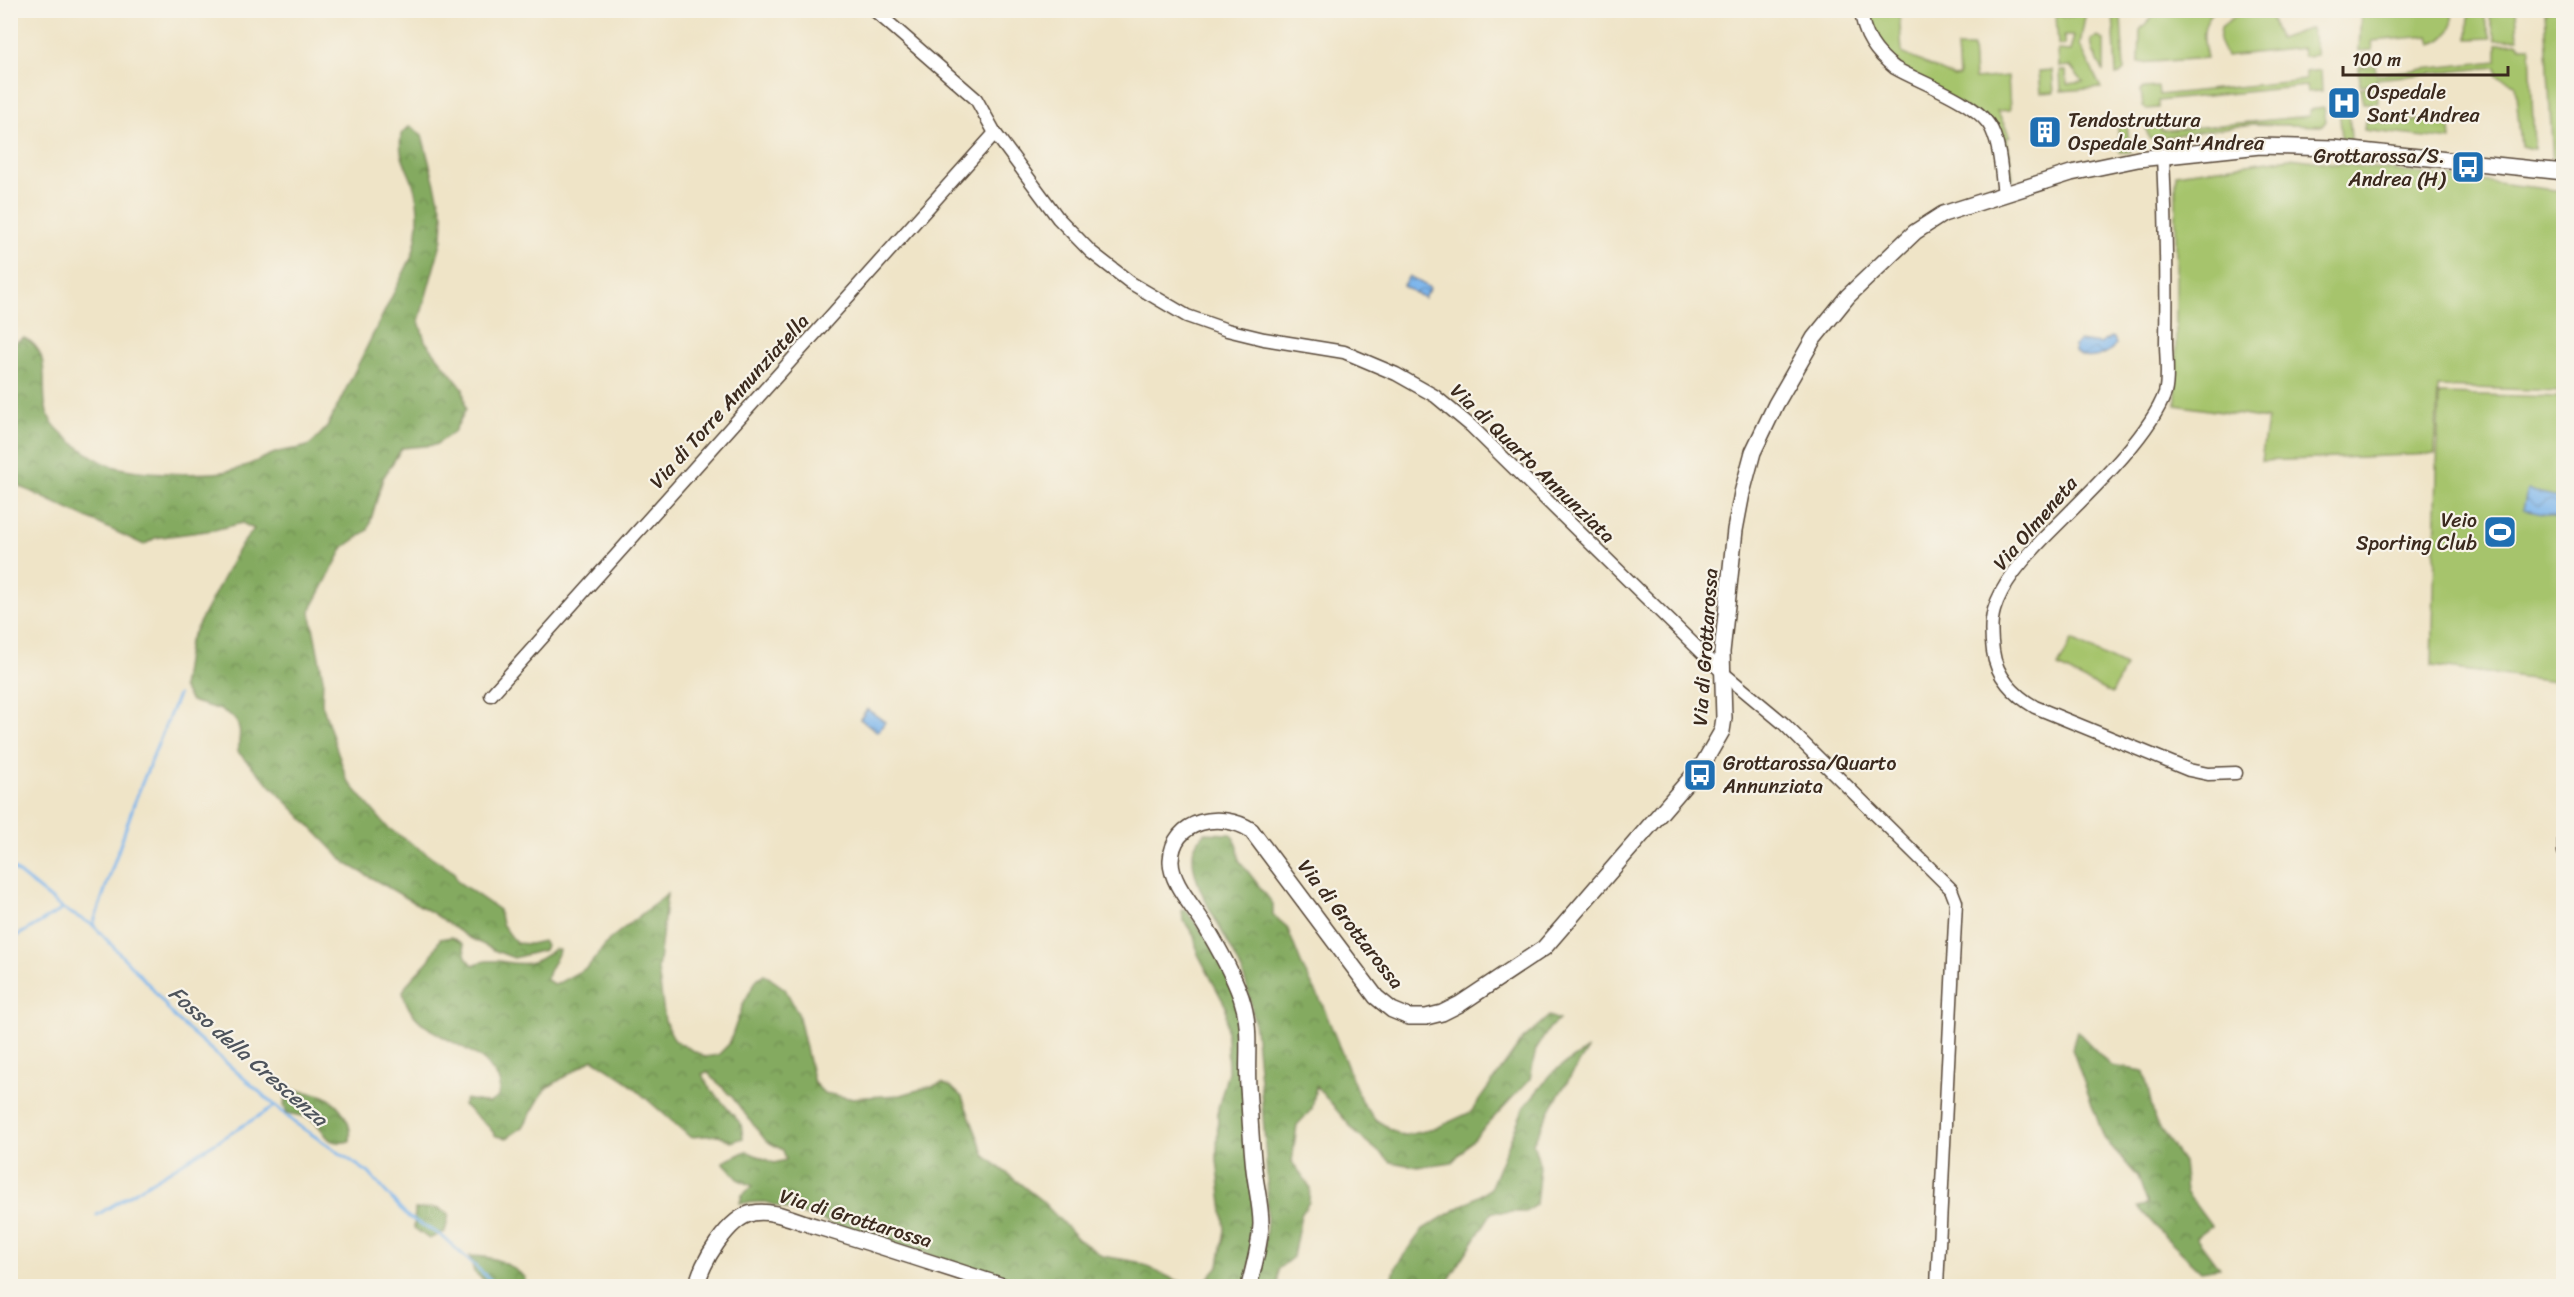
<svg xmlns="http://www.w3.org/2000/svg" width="2574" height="1297" viewBox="0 0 2574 1297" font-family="Sriracha,sans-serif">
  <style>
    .green { fill: #a6c46c; stroke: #707745; stroke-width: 1.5 }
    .forest { fill: url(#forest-crowns); stroke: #606a3f; stroke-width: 1.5 }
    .water { fill: url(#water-waves); stroke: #5c7085; stroke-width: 1.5 }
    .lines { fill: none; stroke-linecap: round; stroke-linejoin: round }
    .stream { stroke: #7cb5ec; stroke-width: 3 }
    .minor-casing { stroke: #564637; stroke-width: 15 }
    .tertiary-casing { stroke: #564637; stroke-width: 18 }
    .minor { stroke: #fff; stroke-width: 12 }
    .tertiary { stroke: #fff; stroke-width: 15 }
    .labels { text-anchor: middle; stroke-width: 4.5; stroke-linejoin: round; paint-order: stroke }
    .poi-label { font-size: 20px; fill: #3b2a1e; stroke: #f7f3e8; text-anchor: start }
    .street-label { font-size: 20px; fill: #3b2a1e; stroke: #f7f3e8 }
    .water-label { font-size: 21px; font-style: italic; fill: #4e545c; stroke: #f7f3e8 }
  </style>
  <defs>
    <pattern id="forest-crowns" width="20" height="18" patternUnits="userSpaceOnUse" patternTransform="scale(1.5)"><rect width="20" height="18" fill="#84aa60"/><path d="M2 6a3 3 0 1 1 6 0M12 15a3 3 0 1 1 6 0" fill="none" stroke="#6d8b4f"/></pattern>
    <pattern id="water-waves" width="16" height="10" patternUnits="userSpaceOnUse" patternTransform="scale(1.5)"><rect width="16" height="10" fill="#7cb5ec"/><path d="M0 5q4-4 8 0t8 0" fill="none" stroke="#6793bf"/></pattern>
  </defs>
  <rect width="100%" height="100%" fill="#f7f3e8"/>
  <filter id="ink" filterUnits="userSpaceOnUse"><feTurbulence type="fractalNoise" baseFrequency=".0167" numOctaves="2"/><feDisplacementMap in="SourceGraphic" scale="12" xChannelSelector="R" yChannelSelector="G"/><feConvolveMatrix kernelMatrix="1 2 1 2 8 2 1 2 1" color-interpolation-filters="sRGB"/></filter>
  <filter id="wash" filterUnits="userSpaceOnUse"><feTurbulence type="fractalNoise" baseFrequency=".008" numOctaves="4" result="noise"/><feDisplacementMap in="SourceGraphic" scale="24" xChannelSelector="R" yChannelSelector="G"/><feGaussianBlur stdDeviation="1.35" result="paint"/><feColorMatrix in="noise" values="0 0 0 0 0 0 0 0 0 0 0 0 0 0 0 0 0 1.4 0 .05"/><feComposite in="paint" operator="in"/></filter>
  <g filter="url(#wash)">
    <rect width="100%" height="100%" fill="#efe4c7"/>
    <g class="green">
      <path d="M2158 10 2214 11C2200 25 2203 40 2207 58L2139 63 2140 30Z"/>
      <polygon points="2243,10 2269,11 2279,39 2311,28 2317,55 2304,56 2302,48 2226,56 2219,41 2221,27"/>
      <polygon points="1864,11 1899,11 1902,53 1954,77 1959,76 1957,47 1973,47 1975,79 2008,76 2010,110 1997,111 2010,136 2007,138 2013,179 2008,180 1996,126 1906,71 1874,42"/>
      <polygon points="2074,11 2086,11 2080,45 2101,88 2061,91 2060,71 2066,71 2067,84 2083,82 2070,66 2059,67 2058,50 2070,51 2074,36 2064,36 2064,45 2058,45 2056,15 2062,14 2063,17 2074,16"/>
      <polygon points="2113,11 2116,11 2121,17 2124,70 2120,74 2116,75"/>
      <path d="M2361 11H2451C2456 27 2447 40 2431 44L2429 36 2372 41 2373 50 2359 51Z"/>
      <polygon points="2469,11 2482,11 2491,38 2468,39"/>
      <polygon points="2488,11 2516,11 2518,39 2496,40"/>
      <polygon points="2545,11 2562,11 2563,165 2553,165"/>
      <polygon points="2097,37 2104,40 2104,72 2093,51 2091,40"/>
      <polygon points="2518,43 2519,46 2530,46 2534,149 2521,146 2515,84 2497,76 2496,67 2376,79 2376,83 2360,85 2359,67 2375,65 2376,74 2497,61 2497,44"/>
      <polygon points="2052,70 2054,92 2041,93 2039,71"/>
      <polygon points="2321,70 2322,91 2307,92 2306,86 2158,101 2158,108 2146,109 2143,106 2141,91 2144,88 2158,87 2159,95 2305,80 2305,72"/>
      <polygon points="2376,86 2378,103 2363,103 2360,88"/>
      <polygon points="2348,98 2351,139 2350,140 2342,138 2338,99"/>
      <polygon points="2324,108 2326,121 2322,126 2253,124 2149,139 2146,128 2160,124 2161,131 2309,116 2309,110"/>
      <polygon points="2449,117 2451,140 2364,130 2365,121 2380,120 2381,124"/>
      <polygon points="2122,123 2127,124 2130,152 2120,152 2118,127"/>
      <polygon points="2290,158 2563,191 2563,391 2438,387 2435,454 2261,461 2267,419 2176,405 2176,174"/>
      <polygon points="2439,394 2563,397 2563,683 2432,666"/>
      <polygon points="2072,640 2125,666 2112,694 2058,667"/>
    </g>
    <g class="forest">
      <path d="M410 126 422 135 443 215 442 239 419 321 425 341 463 389 466 409 454 432 435 445 402 448 383 478 368 530 344 547 310 611 323 678 322 704 347 780 387 827 454 872 457 881 499 910 502 924 516 943 530 944 543 941 546 945 544 950 514 958 496 951 468 937 431 912 347 864 238 752C238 745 241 734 239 728 234 708 206 707 191 701L182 687 189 642 239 548 254 529 242 523 214 530 155 538 144 545 19 486 17 470 11 458V344L24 338C56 352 37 392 49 417 57 434 92 458 109 465 133 474 213 477 237 469 250 465 262 458 275 453 285 449 297 450 307 446 314 443 321 433 327 427L412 256C419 232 421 208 413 184 406 163 398 159 401 134Z"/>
      <path d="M1205 833 1231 834 1238 846 1239 860 1273 904V915L1287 927 1303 968 1321 1001 1362 1103 1376 1120 1402 1136 1434 1129 1471 1112 1522 1040 1549 1016 1559 1020 1550 1027 1536 1049 1530 1079 1452 1162 1418 1167 1391 1162 1357 1134 1316 1086 1312 1109 1297 1125 1292 1162 1310 1187 1309 1202 1301 1215 1293 1257 1278 1269V1286H1257C1274 1223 1266 1156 1261 1091 1257 1052 1256 1012 1243 974 1232 941 1185 883 1194 848 1196 842 1202 837 1205 833Z"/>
      <path d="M667 894 658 970 665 1021 675 1041 705 1057 718 1055 729 1044 743 1004 757 979 764 974 785 989 798 1013 814 1083 824 1093 849 1098 901 1095 942 1083 951 1087 962 1097 985 1156 1042 1201 1078 1239 1103 1256 1138 1262 1173 1279 1192 1286 1206 1280 1219 1265 1225 1230 1217 1160 1218 1108 1228 1072 1226 1007 1198 954 1194 936 1183 919 1182 910H1186L1211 944 1237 992 1259 1191 1247 1286H1027L777 1206 765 1202 740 1203 742 1195 753 1186 739 1180 723 1162 746 1151 774 1163 786 1160 783 1150 766 1141 732 1097 707 1072 702 1074 709 1087 741 1124 743 1138 731 1142 719 1135 690 1137 624 1079 593 1059 545 1089 523 1127 507 1138 496 1136 489 1127 463 1105 466 1099 489 1103 498 1097 500 1081C494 1074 489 1064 482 1059 455 1039 410 1030 403 992L407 984 429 960 440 939 451 937 463 944 466 957 473 965C503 951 521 979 554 949L559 950C557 962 547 968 547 980L555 985 588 967 609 940Z"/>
      <polygon points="2077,1031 2111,1066 2144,1071 2155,1121 2183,1162 2186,1192 2211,1226 2196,1237 2219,1268 2201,1271 2166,1238 2138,1207 2148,1205 2138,1177 2104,1138 2072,1049"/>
      <polygon points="1588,1049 1553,1104 1533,1143 1540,1166 1536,1204 1526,1212 1492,1212 1445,1286 1390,1286 1396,1266 1423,1229 1490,1189 1524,1107 1554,1071"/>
      <path d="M292 1090C302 1092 317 1092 326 1097 341 1105 353 1124 350 1141 322 1147 328 1130 311 1119 305 1115 294 1115 287 1113L284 1105 286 1093Z"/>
      <polygon points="437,1208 449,1214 445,1232 429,1239 414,1228 415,1209"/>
      <path d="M470 1256C496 1257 505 1261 525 1277L523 1286H491L474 1272Z"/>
    </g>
    <g class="water">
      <polygon points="1409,276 1430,288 1424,298 1403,286"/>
      <path d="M2110 337 2114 338 2116 344C2107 356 2086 363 2075 352V346L2079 341 2100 344Z"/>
      <polygon points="2527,490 2563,498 2562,518 2523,510"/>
      <polygon points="867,709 885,722 878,732 860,719"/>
    </g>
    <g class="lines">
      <g class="stream">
        <polyline points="10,866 63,909 93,925 151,987 176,1019 295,1123 369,1173 408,1217 442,1236 497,1286"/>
        <polyline points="93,925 136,798 178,695"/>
        <polyline points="10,940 63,909"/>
        <polyline points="97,1215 275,1106"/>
      </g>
    </g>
  </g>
  <g filter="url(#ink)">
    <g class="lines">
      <g class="minor-casing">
        <g id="minor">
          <polyline points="874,10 976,99 995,133 1058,218 1091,252 1131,283 1187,316 1227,330 1264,339 1344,352 1396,374 1435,396 1471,426 1723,673 1783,723 1951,889 1956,902 1937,1286"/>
          <path d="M1861 10C1863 36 1876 53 1895 68 1921 83 1980 103 1992 130 2001 150 2001 173 2004 194"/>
          <path d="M2163 156C2166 218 2167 281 2166 343 2166 358 2169 379 2165 393 2149 439 2078 503 2043 539 2024 559 2002 583 1994 610 1990 624 1991 637 1993 651 1996 676 2014 695 2035 707L2189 770 2208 774 2236 773"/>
          <polyline points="491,695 995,133"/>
          <polyline points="2564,838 2564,852"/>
        </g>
      </g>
      <g class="tertiary-casing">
        <g id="tertiary">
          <path d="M697 1286C700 1264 729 1217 753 1213 773 1209 796 1221 815 1226 878 1245 941 1266 1003 1286"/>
          <path d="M1249 1286C1254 1266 1260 1245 1261 1224 1261 1206 1256 1187 1254 1169 1251 1142 1250 1115 1248 1087 1246 1055 1252 1029 1241 997 1232 972 1218 947 1204 924 1193 906 1170 882 1171 860 1173 819 1221 811 1251 830L1376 997 1392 1010 1409 1017H1426L1442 1013 1460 1004 1544 948 1703 764 1722 731 1724 718 1722 652 1735 530 1742 493 1753 452 1776 404 1814 338 1848 296 1915 232 1943 214 2071 173 2138 159 2260 146 2333 148 2564 172"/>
        </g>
      </g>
      <use href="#minor" class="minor"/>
      <use href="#tertiary" class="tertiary"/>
    </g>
  </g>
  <defs>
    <g id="hospital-square" transform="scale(1.725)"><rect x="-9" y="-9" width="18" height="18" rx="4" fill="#1f6fb2" stroke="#f7f3e8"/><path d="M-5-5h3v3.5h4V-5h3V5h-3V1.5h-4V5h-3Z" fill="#fff"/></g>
    <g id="building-square" transform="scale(1.725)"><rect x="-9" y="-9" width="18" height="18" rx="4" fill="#1f6fb2" stroke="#f7f3e8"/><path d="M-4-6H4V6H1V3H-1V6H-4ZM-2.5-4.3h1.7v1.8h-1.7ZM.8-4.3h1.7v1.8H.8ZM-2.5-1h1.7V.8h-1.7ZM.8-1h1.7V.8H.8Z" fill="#fff"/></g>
    <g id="bus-square" transform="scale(1.725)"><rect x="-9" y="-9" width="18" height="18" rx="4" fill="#1f6fb2" stroke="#f7f3e8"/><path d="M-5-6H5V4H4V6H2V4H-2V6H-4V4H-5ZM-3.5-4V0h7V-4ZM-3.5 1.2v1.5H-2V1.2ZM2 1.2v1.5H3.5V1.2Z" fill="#fff"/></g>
    <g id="stadium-square" transform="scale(1.725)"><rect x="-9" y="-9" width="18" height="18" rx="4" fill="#1f6fb2" stroke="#f7f3e8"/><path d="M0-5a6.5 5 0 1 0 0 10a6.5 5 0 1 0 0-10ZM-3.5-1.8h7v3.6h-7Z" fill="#fff"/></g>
  </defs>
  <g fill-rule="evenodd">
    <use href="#hospital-square" x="2344" y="103"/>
    <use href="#building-square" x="2045" y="132"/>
    <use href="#bus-square" x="2468" y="167"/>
    <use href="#stadium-square" x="2500" y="532"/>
    <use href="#bus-square" x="1700" y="775"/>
  </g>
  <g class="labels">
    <g class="poi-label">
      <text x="2367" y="99">Ospedale<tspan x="2367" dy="23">Sant'Andrea</tspan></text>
      <text x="2068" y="127">Tendostruttura<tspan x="2068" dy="23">Ospedale Sant'Andrea</tspan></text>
      <text x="2445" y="163" text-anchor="end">Grottarossa/S.<tspan x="2445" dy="23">Andrea (H)</tspan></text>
      <text x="2477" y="527" text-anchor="end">Veio<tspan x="2477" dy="23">Sporting Club</tspan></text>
      <text x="1723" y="770">Grottarossa/Quarto<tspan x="1723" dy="23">Annunziata</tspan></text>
    </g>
    <g class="street-label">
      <text transform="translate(729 401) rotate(-48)" y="7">Via di Torre Annunziatella</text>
      <text transform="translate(1533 463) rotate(44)" y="7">Via di Quarto Annunziata</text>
      <text transform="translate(2035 523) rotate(-49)" y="7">Via Olmeneta</text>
      <text transform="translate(1705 647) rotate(-86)" y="7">Via di Grottarossa</text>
      <text transform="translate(1351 924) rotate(52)" y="7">Via di Grottarossa</text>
      <text transform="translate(856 1218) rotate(17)" y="7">Via di Grottarossa</text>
    </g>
    <g class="water-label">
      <text transform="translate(248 1056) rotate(41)" y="7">Fosso della Crescenza</text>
    </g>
  </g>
  <rect width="2574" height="1297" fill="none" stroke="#f7f3e8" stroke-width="36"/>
  <path d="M2343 66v9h165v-9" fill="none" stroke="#3b2a1e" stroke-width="3"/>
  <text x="2352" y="66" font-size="18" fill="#3b2a1e" stroke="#f7f3e8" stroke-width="4.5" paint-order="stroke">100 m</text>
</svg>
